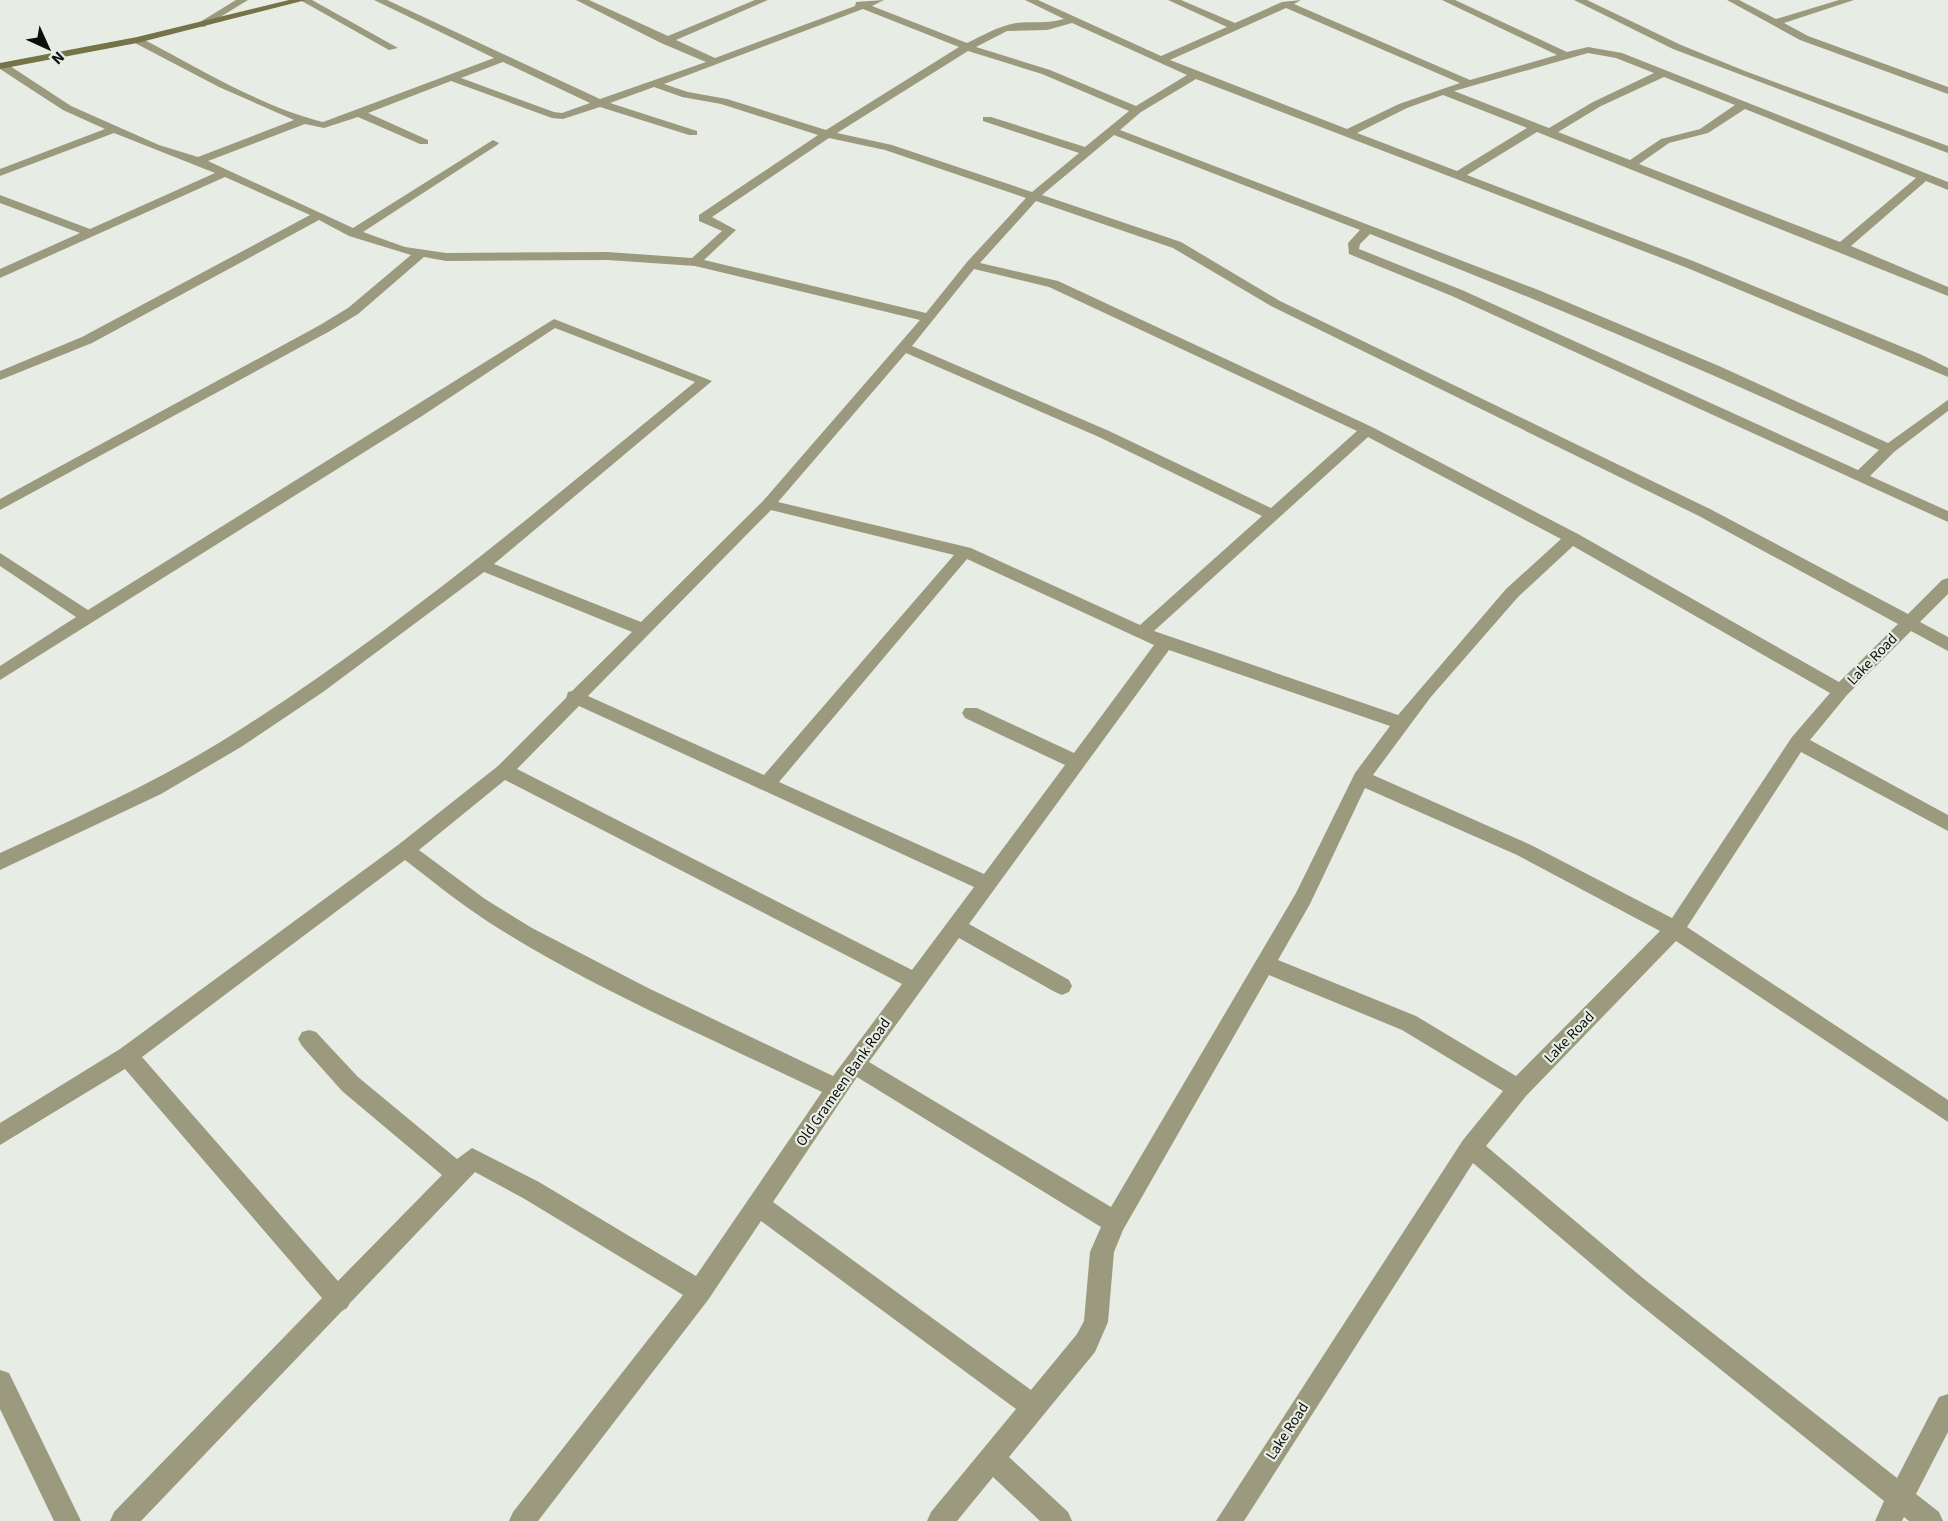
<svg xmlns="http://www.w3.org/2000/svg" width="1948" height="1521" viewBox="0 0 1948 1521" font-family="'Source Sans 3',sans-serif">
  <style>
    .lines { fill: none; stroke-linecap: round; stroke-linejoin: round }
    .street { fill: #9c9a7e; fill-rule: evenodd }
    .secondary { fill: #767349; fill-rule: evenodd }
    .labels { text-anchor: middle; stroke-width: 4.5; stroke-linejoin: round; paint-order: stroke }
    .street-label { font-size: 15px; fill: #0d0f0c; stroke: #e7ede4 }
  </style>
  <rect width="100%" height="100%" fill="#e7ede4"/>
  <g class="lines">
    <g class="street">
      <polygon points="236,0 248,0 204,27 195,25"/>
      <polygon points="300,0 312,0 398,48 389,50"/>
      <path d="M374 0H387L600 99 706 62 661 43 576 0H589L668 36 755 0H768L676 40 715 58 855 6 856 2 884 0 872 6 967 43C982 36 998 26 1016 23 1033 21 1047 24 1064 19L1025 0H1038L1161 56 1227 27 1168 0H1181L1235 23 1282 2 1301 0 1294 4 1470 80 1557 55 1442 0H1455L1567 52 1588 47 1622 53 1948 182V190L1926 181 1851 246 1948 287V296L1537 132 1467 175 1693 261 1922 355 1948 368V377L1685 267 1196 79 1141 112 1120 130 1536 289 1719 366 1888 443 1948 400V411L1894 452 1870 476 1948 511V522L1452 296 1349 254 1348 243 1360 230 1114 135 1042 195 1181 242 1280 301 1710 509 1908 614 1942 580 1948 578V594L1920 622 1948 637V651L1911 631 1847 695 1810 740 1948 815V831L1801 752 1687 927 1948 1100V1122L1676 941 1526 1096 1486 1146 1644 1279 1897 1478 1939 1397 1948 1394V1432L1916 1494 1939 1512 1943 1521H1909L1904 1517 1902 1521H1875L1884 1501 1628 1295 1473 1163 1244 1521H1216L1463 1140 1503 1091 1402 1030 1269 975 1123 1230 1114 1252 1108 1322 1095 1352 1009 1457 1068 1512 1072 1521H1040L993 1477 957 1521H927L931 1512 1016 1409 761 1221 708 1300 538 1521H509L513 1512 683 1295 523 1198 475 1172 350 1303 347 1308 342 1311 141 1521H110L114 1512 322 1298 125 1069 0 1145V1123L120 1049 398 845 498 766 566 698 568 692 572 691 632 632 484 572 323 692 241 747 161 794 0 870V853C78 817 157 782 230 736 395 632 544 505 695 382L555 328 422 416 0 680V666L76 617 0 566V553L88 610 554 319 712 381 494 564 641 622 763 501 920 320 695 266 608 260 446 261 424 257 358 314 330 331 0 510V499L320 325 348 308 411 255 349 236 319 220 92 343 0 380V371L82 337 310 215 225 177 0 278V269L80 233 0 203V195L90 229 215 173 114 133 0 176V169L105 129 63 110 0 69V64H7L71 106 159 145 198 157 294 120 219 87 133 42V38H141C199 68 259 106 323 122L494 58ZM1286 8 1460 83 1399 104 1347 129 1170 60ZM863 9 959 47 826 130 727 99 688 92 664 84ZM1072 23 1187 75 1136 106 1050 70 976 47 1007 31 1047 30ZM968 51 1042 74 1129 111 1085 147 991 117H983V121L1079 153 1032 192 892 145 837 133ZM1588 53 1616 58 1654 73 1593 102 1549 128 1454 91ZM503 62 590 103 562 113 554 112 461 78ZM1664 77 1735 105 1700 129 1661 139 1630 160 1558 132 1601 106ZM451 81 552 118 563 119 600 107 689 135H697V131L610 103 654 87 682 97 721 104 818 135 699 215V221L722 231 692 258 608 252 446 253 405 247 363 232 497 145 499 143 493 140 353 228 208 161 305 124 324 128 358 117 420 144H428V140L368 113ZM1443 95 1527 128 1457 171 1357 133 1407 108ZM1745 109 1916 178 1840 242 1639 164 1669 143 1708 133ZM829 138 885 150 1026 198 967 262 926 313 704 260 736 230 712 217ZM1036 201 1173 248 1271 306 1699 516 1898 624 1839 682 1578 534 1372 427 1058 281 980 263ZM1370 234C1543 301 1712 373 1879 450L1858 470 1462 290 1359 249 1360 244ZM974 269 1049 287 1357 431 1271 508 1109 431 912 346ZM906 353 1099 437 1262 516 1140 625 971 548 778 502ZM1368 437 1561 539 1506 589 1398 715 1154 631ZM771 510 954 555 764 775 588 696ZM1573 546 1830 693 1792 737 1672 918 1531 845 1373 775 1430 698 1518 597ZM967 559 1154 645 1074 753 977 708H965L962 713 965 718 1065 765 984 874 779 782ZM1169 650 1390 726 1355 773 1296 893 1111 1207 869 1062 959 938 1055 992 1062 995 1069 992 1072 986 1069 980 969 924ZM579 706 974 887 912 970 517 769ZM505 780 902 984 833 1076 648 988 532 928 485 899 419 850ZM1365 788 1517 855 1660 931 1516 1076 1416 1016 1278 960 1310 904ZM405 860C436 884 467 909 501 930 602 993 715 1040 822 1092L696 1276 539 1182 480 1152 472 1148 457 1159 358 1077 316 1032 309 1030 302 1032 298 1039 302 1046 342 1091 442 1175 338 1281 142 1057ZM857 1077 1101 1227 1090 1252 1084 1321 1077 1334 1031 1390 773 1202Z"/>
      <polygon points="1574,0 1587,0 1681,45 1745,71 1948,146 1948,153 1673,49"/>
      <polygon points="1727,0 1739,0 1776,19 1839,0 1854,0 1784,23 1808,36 1948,87 1948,94 1800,40"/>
      <polygon points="0,1370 9,1373 81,1521 54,1521 0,1409"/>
    </g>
    <polygon class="secondary" points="289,0 306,0 137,43 0,69 0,63 137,37"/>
  </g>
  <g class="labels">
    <g class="street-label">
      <text transform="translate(1872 659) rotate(-46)" y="5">Lake Road</text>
      <text transform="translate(1569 1037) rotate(-46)" y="5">Lake Road</text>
      <text transform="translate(843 1082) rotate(-55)" y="5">Old Grameen Bank Road</text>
      <text transform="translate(1287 1431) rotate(-57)" y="5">Lake Road</text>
    </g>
  </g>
  <g transform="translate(48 48) rotate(135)" stroke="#e7ede4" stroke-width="4.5" paint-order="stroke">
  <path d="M0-4.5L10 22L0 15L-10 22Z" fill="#0d0f0c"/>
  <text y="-9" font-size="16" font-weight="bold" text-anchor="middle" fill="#0d0f0c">N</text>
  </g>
</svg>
